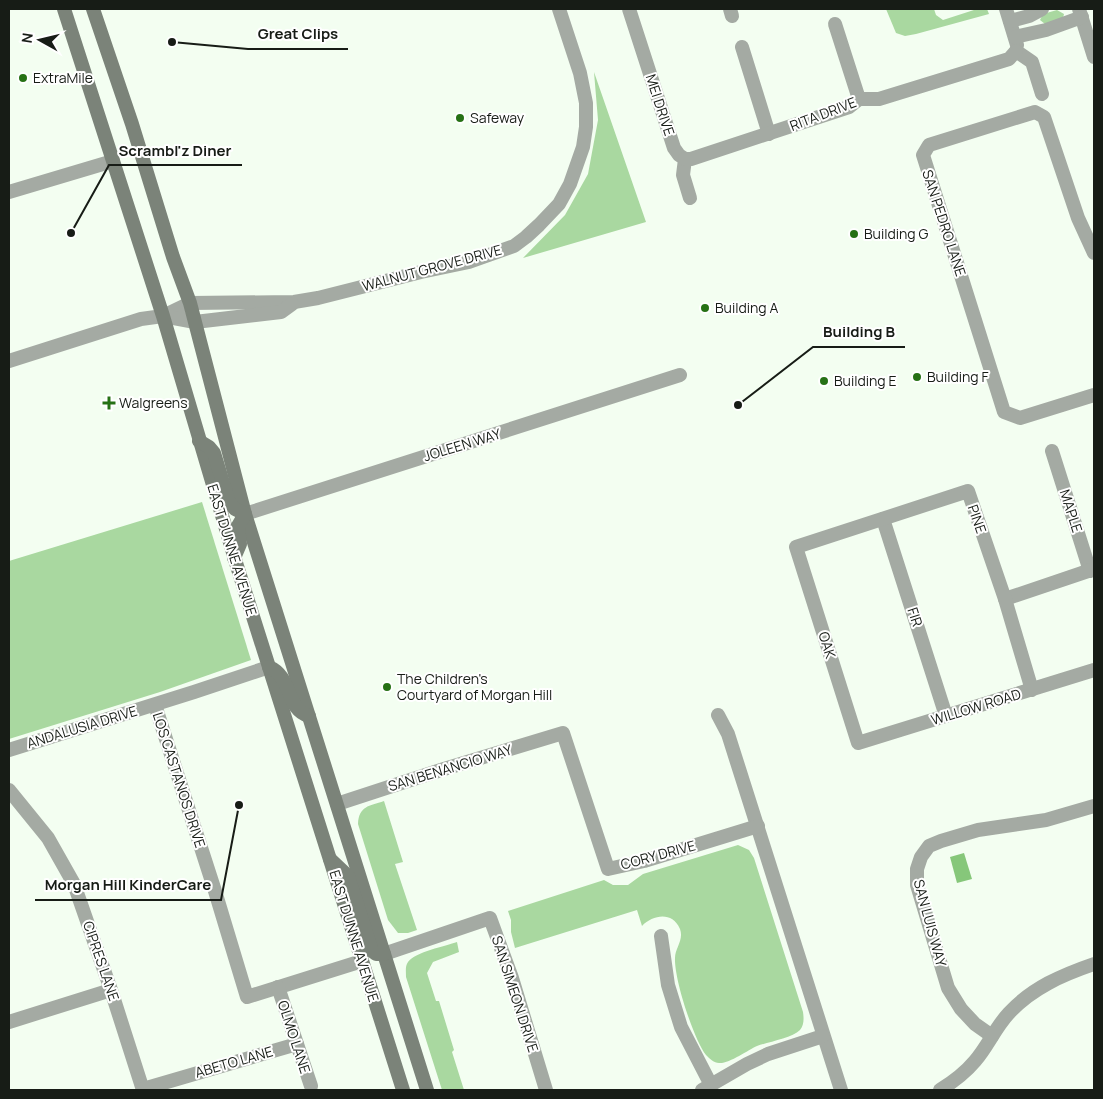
<svg xmlns="http://www.w3.org/2000/svg" width="1103" height="1099" viewBox="0 0 1103 1099" font-family="Manrope,sans-serif">
  <style>
    .green { fill: #a9d8a0 }
    .water { fill: #86c77a }
    .lines { fill: none; stroke-linecap: round; stroke-linejoin: round }
    .minor { stroke: #a4aaa3; stroke-width: 14 }
    .secondary { stroke: #7b8379; stroke-width: 14 }
    .poi-dot { fill: #267115; stroke: #fff; stroke-width: 2 }
    .labels { text-anchor: middle; stroke-width: 4; stroke-linejoin: round; paint-order: stroke }
    .poi-label { font-size: 14px; fill: #171c16; stroke: #fff; text-anchor: start }
    .street-label { font-size: 14px; fill: #171c16; stroke: #fff }
    .leader { fill: none; stroke: #171c16; stroke-width: 2 }
    .callout-dot { fill: #171c16; stroke: #fff; stroke-width: 2 }
    .callout-label { font-size: 15px; text-anchor: middle; font-weight: bold; fill: #171c16; stroke: #fff; stroke-width: 4; stroke-linejoin: round; paint-order: stroke }
  </style>
  <rect width="100%" height="100%" fill="#f3fef1"/>
  <g class="green">
    <polygon points="886,9 934,9 936,15 943,20 977,9 987,9 989,14 916,34 905,36 896,33"/>
    <polygon points="1057,10 1064,14 1063,18 1045,24 1040,20 1043,14"/>
    <polygon points="594,72 646,222 523,258 565,215 588,174 598,120"/>
    <polygon points="202,502 251,660 160,692 9,739 9,561"/>
    <path d="M384 801 403 862 395 864 417 930 408 933H398L388 920 358 824C359 806 369 806 384 801Z"/>
    <path d="M738 845 749 850 754 858 803 1012C804 1019 804 1025 800 1030 792 1038 768 1042 757 1046 748 1050 729 1064 719 1063 714 1063 710 1059 706 1055 694 1040 674 979 675 958 675 948 684 940 680 929 672 911 653 915 642 926L637 910 515 948 511 932V920L508 911 604 880 613 885H628L643 874Z"/>
    <path d="M457 942 459 952 433 962 427 973 436 1001H439L454 1050 452 1052 464 1090H442L406 977C406 972 405 966 408 962 415 952 446 946 457 942Z"/>
  </g>
  <polygon class="water" points="964,853 972,879 957,883 950,857"/>
  <g class="lines">
    <g class="minor">
      <polyline points="629,9 674,148 679,155 685,159 683,175 690,198"/>
      <polyline points="730,9 732,16"/>
      <polyline points="1006,9 1017,45"/>
      <polyline points="1079,9 1094,57"/>
      <polyline points="1010,21 1029,16 1042,9"/>
      <polyline points="835,24 859,99"/>
      <polyline points="1015,37 1046,30 1082,17"/>
      <polyline points="742,47 769,134"/>
      <polyline points="1016,51 1032,62 1042,94"/>
      <polyline points="685,159 691,159 849,107 859,99 879,99 1009,59 1016,51"/>
      <polyline points="9,192 113,161"/>
      <polyline points="1094,253 1078,218 1044,117 1035,112 929,145 923,155 1004,412 1020,418 1094,395"/>
      <polyline points="163,316 190,303 294,302 318,298 421,272 469,262 514,246 526,237 539,225 559,204 570,184 583,147 586,127 586,103 580,73 559,9"/>
      <polyline points="9,361 141,319 163,316 195,322 281,312 292,304"/>
      <polyline points="1052,451 1090,571"/>
      <polyline points="245,514 680,375"/>
      <polyline points="883,519 946,716"/>
      <polyline points="1005,599 1094,569"/>
      <polyline points="1032,690 1005,599 968,491 796,547 858,743 1094,670"/>
      <polyline points="155,705 215,891 247,997 362,961"/>
      <polyline points="718,715 728,734 841,1090"/>
      <polyline points="9,750 194,692 269,667"/>
      <polyline points="9,790 48,838 74,884 111,990 143,1090"/>
      <polyline points="337,804 444,769 563,733 608,869 644,861 758,826"/>
      <polyline points="661,936 668,985 681,1027 711,1085"/>
      <polyline points="384,954 490,918 512,978 546,1090"/>
      <polyline points="278,987 311,1086"/>
      <polyline points="9,1022 111,990"/>
      <polyline points="992,1036 975,1024 961,1009 948,988 917,885 917,869 921,857 929,846 941,841 978,830 1046,820 1094,806"/>
      <polyline points="143,1089 297,1044"/>
      <polyline points="702,1090 747,1064 768,1054 823,1036"/>
      <path d="M940 1090C953 1082 965 1073 975 1061 988 1046 995 1028 1009 1013 1032 988 1062 975 1094 964"/>
    </g>
    <g class="secondary">
      <polyline points="64,9 163,316 237,566 403,1090"/>
      <polyline points="93,9 132,124 173,257 190,303 245,514 427,1090"/>
      <polyline points="199,441 209,447 214,453 229,502 235,509 245,514 238,526 240,544 234,558"/>
      <path d="M269 667C293 677 285 709 309 716"/>
      <polyline points="330,859 348,876 372,951 376,954 384,954"/>
    </g>
  </g>
  <g class="poi-dot">
    <circle cx="23" cy="78" r="5"/>
    <circle cx="460" cy="118" r="5"/>
    <circle cx="854" cy="234" r="5"/>
    <circle cx="705" cy="308" r="5"/>
    <circle cx="917" cy="377" r="5"/>
    <circle cx="824" cy="381" r="5"/>
    <path d="M106.5 395.5h5v5h5v5h-5v5h-5v-5h-5v-5h5z"/>
    <circle cx="387" cy="687" r="5"/>
  </g>
  <g class="labels">
    <g class="poi-label">
      <text x="33" y="83">ExtraMile</text>
      <text x="470" y="123">Safeway</text>
      <text x="864" y="239">Building G</text>
      <text x="715" y="313">Building A</text>
      <text x="927" y="382">Building F</text>
      <text x="834" y="386">Building E</text>
      <text x="119" y="408">Walgreens</text>
      <text x="397" y="684">The Children's<tspan x="397" dy="16">Courtyard of Morgan Hill</tspan></text>
    </g>
    <g class="street-label">
      <text transform="translate(660 105) rotate(72)" y="5">MEI DRIVE</text>
      <text transform="translate(823 114) rotate(-21)" y="5">RITA DRIVE</text>
      <text transform="translate(944 223) rotate(72)" y="5">SAN PEDRO LANE</text>
      <text transform="translate(432 268) rotate(-15)" y="5">WALNUT GROVE DRIVE</text>
      <text transform="translate(462 445) rotate(-17)" y="5">JOLEEN WAY</text>
      <text transform="translate(1071 511) rotate(72)" y="5">MAPLE</text>
      <text transform="translate(977 519) rotate(71)" y="5">PINE</text>
      <text transform="translate(232 550) rotate(73)" y="5">EAST DUNNE AVENUE</text>
      <text transform="translate(915 617) rotate(72)" y="5">FIR</text>
      <text transform="translate(827 645) rotate(73)" y="5">OAK</text>
      <text transform="translate(976 707) rotate(-17)" y="5">WILLOW ROAD</text>
      <text transform="translate(82 727) rotate(-17)" y="5">ANDALUSIA DRIVE</text>
      <text transform="translate(450 768) rotate(-17)" y="5">SAN BENANCIO WAY</text>
      <text transform="translate(179 780) rotate(72)" y="5">LOS CASTANOS DRIVE</text>
      <text transform="translate(658 855) rotate(-15)" y="5">CORY DRIVE</text>
      <text transform="translate(930 923) rotate(75)" y="5">SAN LUIS WAY</text>
      <text transform="translate(354 936) rotate(73)" y="5">EAST DUNNE AVENUE</text>
      <text transform="translate(101 961) rotate(71)" y="5">CIPRES LANE</text>
      <text transform="translate(515 994) rotate(72)" y="5">SAN SIMEON DRIVE</text>
      <text transform="translate(294 1037) rotate(72)" y="5">OLMO LANE</text>
      <text transform="translate(234 1062) rotate(-16)" y="5">ABETO LANE</text>
    </g>
  </g>
  <path class="leader" d="M172 42L248 49H348M71 233L109 165H242M738 405L813 347H905M239 805L221 900H35"/>
  <g class="callout-dot">
    <circle cx="172" cy="42" r="5"/>
    <circle cx="71" cy="233" r="5"/>
    <circle cx="738" cy="405" r="5"/>
    <circle cx="239" cy="805" r="5"/>
  </g>
  <g class="callout-label">
    <text x="298" y="39">Great Clips</text>
    <text x="175" y="156">Scrambl'z Diner</text>
    <text x="859" y="337">Building B</text>
    <text x="128" y="890">Morgan Hill KinderCare</text>
  </g>
  <rect width="1103" height="1099" fill="none" stroke="#171c16" stroke-width="20"/>
  <g transform="translate(40 40) rotate(278)" stroke="#ffffff" stroke-width="4" paint-order="stroke">
  <path d="M0-4L9 19L0 12L-9 19Z" fill="#171c16"/>
  <text y="-8" font-size="14" font-weight="bold" text-anchor="middle" fill="#171c16">N</text>
  </g>
</svg>
